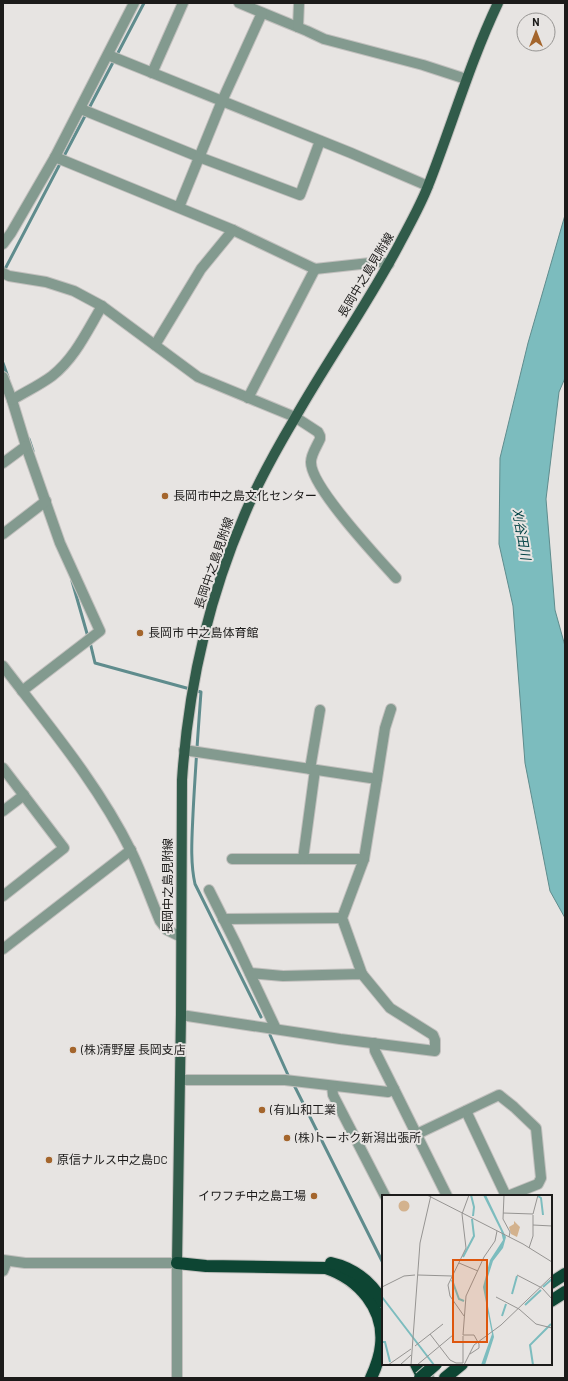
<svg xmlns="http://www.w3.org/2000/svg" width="568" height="1381" viewBox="0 0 568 1381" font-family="Barlow,'Noto Sans JP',sans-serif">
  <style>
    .water { fill: #7cbcbe; stroke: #5f8c8d }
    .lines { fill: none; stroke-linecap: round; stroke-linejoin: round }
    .stream { stroke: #5f8c8d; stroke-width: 3 }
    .minor-casing { stroke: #c2c0be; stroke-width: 12 }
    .major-casing { stroke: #c2c0be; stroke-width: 12 }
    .highway-casing { stroke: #c2c0be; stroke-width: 14 }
    .minor { stroke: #839a8f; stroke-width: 10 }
    .major { stroke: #315b4a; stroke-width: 10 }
    .highway { stroke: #0d4533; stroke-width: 12 }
    .highway-bridge-casing { stroke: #c2c0be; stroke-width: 14; stroke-linecap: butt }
    .highway-bridge { stroke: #0d4533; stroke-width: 12 }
    .poi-dot { fill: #a4652c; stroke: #e7e4e2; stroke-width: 1.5 }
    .labels { text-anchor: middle; stroke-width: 4; stroke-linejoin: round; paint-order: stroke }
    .street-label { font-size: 12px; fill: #1c1b1a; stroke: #e7e4e2 }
    .poi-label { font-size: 12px; fill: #1c1b1a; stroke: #e7e4e2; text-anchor: start }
    .water-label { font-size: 13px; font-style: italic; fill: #024143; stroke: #e7e4e2 }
    .inset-river { fill: none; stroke: #7cbcbe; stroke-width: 2 }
    .inset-road { fill: none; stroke: #969492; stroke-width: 1 }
    .view { fill: #de560d; fill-opacity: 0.15; stroke: #de560d; stroke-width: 2 }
    .inset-edge { fill: none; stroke: #1c1b1a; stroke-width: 2 }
  </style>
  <rect width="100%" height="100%" fill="#e7e4e2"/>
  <polygon class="water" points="565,215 565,378 559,392 546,499 555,610 565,646 565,918 550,891 525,763 513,606 499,544 500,458 528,343"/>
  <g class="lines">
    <g class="stream">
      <polyline points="4,271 144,3"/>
      <polyline points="3,363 8,377"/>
      <polyline points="29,439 33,451"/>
      <polyline points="72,581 88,637"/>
      <path d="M90 642 95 663 201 692C198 733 195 773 193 814 192 837 190 862 195 884L261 1017"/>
      <polyline points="270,1035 288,1075"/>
      <polyline points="294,1085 383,1263"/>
    </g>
    <g class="minor-casing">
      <g id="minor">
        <polyline points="239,3 307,31 324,39 423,65 466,79"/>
        <polyline points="298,27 299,3"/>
        <polyline points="108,55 351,153 428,186"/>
        <polyline points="152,73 183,3"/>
        <polyline points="81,109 199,157 300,195 320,141"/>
        <polyline points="55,157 233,230 315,269 379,262 389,264"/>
        <polyline points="179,207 222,101 262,13"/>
        <polyline points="3,244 11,233 55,157 134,3"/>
        <path d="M3 273 9 276 46 282 74 291 102 306 198 377 295 417 318 432 320 436V439C317 446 311 454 311 462 310 486 378 558 396 578"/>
        <polyline points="155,345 201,269 233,230"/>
        <polyline points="3,377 12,400 26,446 60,543 100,631 22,691"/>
        <polyline points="248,398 315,269"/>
        <path d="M12 400C25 392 40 385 52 376 75 358 87 331 102 306"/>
        <polyline points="3,463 26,446"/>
        <polyline points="3,534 46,501"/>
        <path d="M3 666C48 725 98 784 131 851 142 873 150 898 160 921L167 930 181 937"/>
        <polyline points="184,750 377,779 364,859 232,859"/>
        <polyline points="3,768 64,848 3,896"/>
        <polyline points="310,769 320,710"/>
        <polyline points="377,779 385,728 391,709"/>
        <polyline points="3,811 24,795"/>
        <polyline points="303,859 315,770"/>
        <polyline points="209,890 236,944 276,1029"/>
        <polyline points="223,919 342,918"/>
        <polyline points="3,949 131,850"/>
        <polyline points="362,974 342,918 364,859"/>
        <polyline points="181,1015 340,1039 435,1051 435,1040 433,1035 390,1008 362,974 283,976 250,973"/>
        <polyline points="374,1043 375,1051 394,1089 447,1196"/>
        <polyline points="180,1080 285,1080 388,1092 394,1089"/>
        <polyline points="332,1086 333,1095 385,1196"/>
        <polyline points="466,1111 506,1196"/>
        <polyline points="417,1134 499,1095 514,1107 536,1128 541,1178 538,1184 508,1196"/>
        <polyline points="3,1260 25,1263 177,1263 177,1378"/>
        <polyline points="3,1271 7,1261"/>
        <polyline points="423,1364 429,1378"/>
      </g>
    </g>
    <g class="major-casing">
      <path id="major" d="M177 1263 181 1015 182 780C188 690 208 600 244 516 258 482 276 450 295 418 329 358 370 301 402 239 411 222 421 204 428 186 452 125 470 62 498 3"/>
    </g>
    <g class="highway-casing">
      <g id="highway">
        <path d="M177 1263 206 1266 326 1268C359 1279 385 1309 381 1345 380 1357 376 1367 371 1378"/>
        <path d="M331 1263C354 1268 371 1282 383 1302"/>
        <polyline points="551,1283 565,1274"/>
        <polyline points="551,1301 565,1292"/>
        <polyline points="416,1364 423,1378"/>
        <polyline points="445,1378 462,1364"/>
      </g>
    </g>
    <use href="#minor" class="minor"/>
    <use href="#major" class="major"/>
    <use href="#highway" class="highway"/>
    <g class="highway-bridge-casing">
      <polyline id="highway-bridge" points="420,1378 436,1364"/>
    </g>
    <use href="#highway-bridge" class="highway-bridge"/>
  </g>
  <g class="poi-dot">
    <circle cx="165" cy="496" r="4"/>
    <circle cx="140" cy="633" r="4"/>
    <circle cx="73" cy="1050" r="4"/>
    <circle cx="262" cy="1110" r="4"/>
    <circle cx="287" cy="1138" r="4"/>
    <circle cx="49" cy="1160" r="4"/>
    <circle cx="314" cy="1196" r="4"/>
  </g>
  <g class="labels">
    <g class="street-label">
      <text transform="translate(366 275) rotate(-59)" y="4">長岡中之島見附線</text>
      <text transform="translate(214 563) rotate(-71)" y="4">長岡中之島見附線</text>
      <text transform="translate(168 886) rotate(-90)" y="4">長岡中之島見附線</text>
    </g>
    <g class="poi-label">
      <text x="173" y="500">長岡市中之島文化センター</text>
      <text x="148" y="637">長岡市 中之島体育館</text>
      <text x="81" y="1054">(株)清野屋 長岡支店</text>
      <text x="270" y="1114">(有)山和工業</text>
      <text x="295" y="1142">(株)トーホク新潟出張所</text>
      <text x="57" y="1164">原信ナルス中之島DC</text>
      <text x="306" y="1200" text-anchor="end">イワフチ中之島工場</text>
    </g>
    <g class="water-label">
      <text transform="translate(522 534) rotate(80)" y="5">刈谷田川</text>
    </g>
  </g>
  <g transform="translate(382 1195)">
    <rect width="170" height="170" fill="#e7e4e2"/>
    <path d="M16.5 11a5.5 5.5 0 1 1 11 0a5.5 5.5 0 1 1-11 0ZM132 26 138 32 135 42 129 39 127 32 132 29Z" fill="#d3b28e"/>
    <path d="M101 0H104L124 42 121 53 111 66 104 88V101L112 142 103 170H99L110 139 101 92 108 65 121 45 119 36Z" fill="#7cbcbe"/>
    <path class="inset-river" d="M89 0 92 12 91 21M156 1 159 3 161 20M81 62 92 41 90 24M70 85 77 104 82 106M161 92 170 84M130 99 135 81M0 102 52 170M143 110 159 95M120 121 124 109M0 147H3L8 167M151 170 148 150 169 129"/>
    <path class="inset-road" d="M45 0 141 49 170 67M122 0 121 24 128 37 127 42M121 18 151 19 156 0M151 30 170 31M147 53 151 41V20M77 68 96 76M36 80 70 81M135 80 160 93 170 104M0 92 22 81 33 80M114 102 137 114 154 129 170 133M82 121 68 101 66 90 84 53 80 19 87 0M48 139 68 165 74 168H81V141M81 140 84 101 102 62 113 46 115 36M81 140H92L97 149V153L88 159M33 151 61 129M6 170 29 154M18 170 29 160M29 170 38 48 49 0M35 170 71 140M82 170 92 150 119 130 170 81"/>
    <path class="view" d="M71 65H105V147H71Z"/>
    <rect width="170" height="170" class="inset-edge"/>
  </g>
  <rect width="568" height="1381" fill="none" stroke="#1c1b1a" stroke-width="8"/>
  <g transform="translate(536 32)"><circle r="19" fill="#e7e4e2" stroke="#969492"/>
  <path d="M0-3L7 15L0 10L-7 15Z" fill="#a4652c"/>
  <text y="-6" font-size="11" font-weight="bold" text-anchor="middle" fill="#1c1b1a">N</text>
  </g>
</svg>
